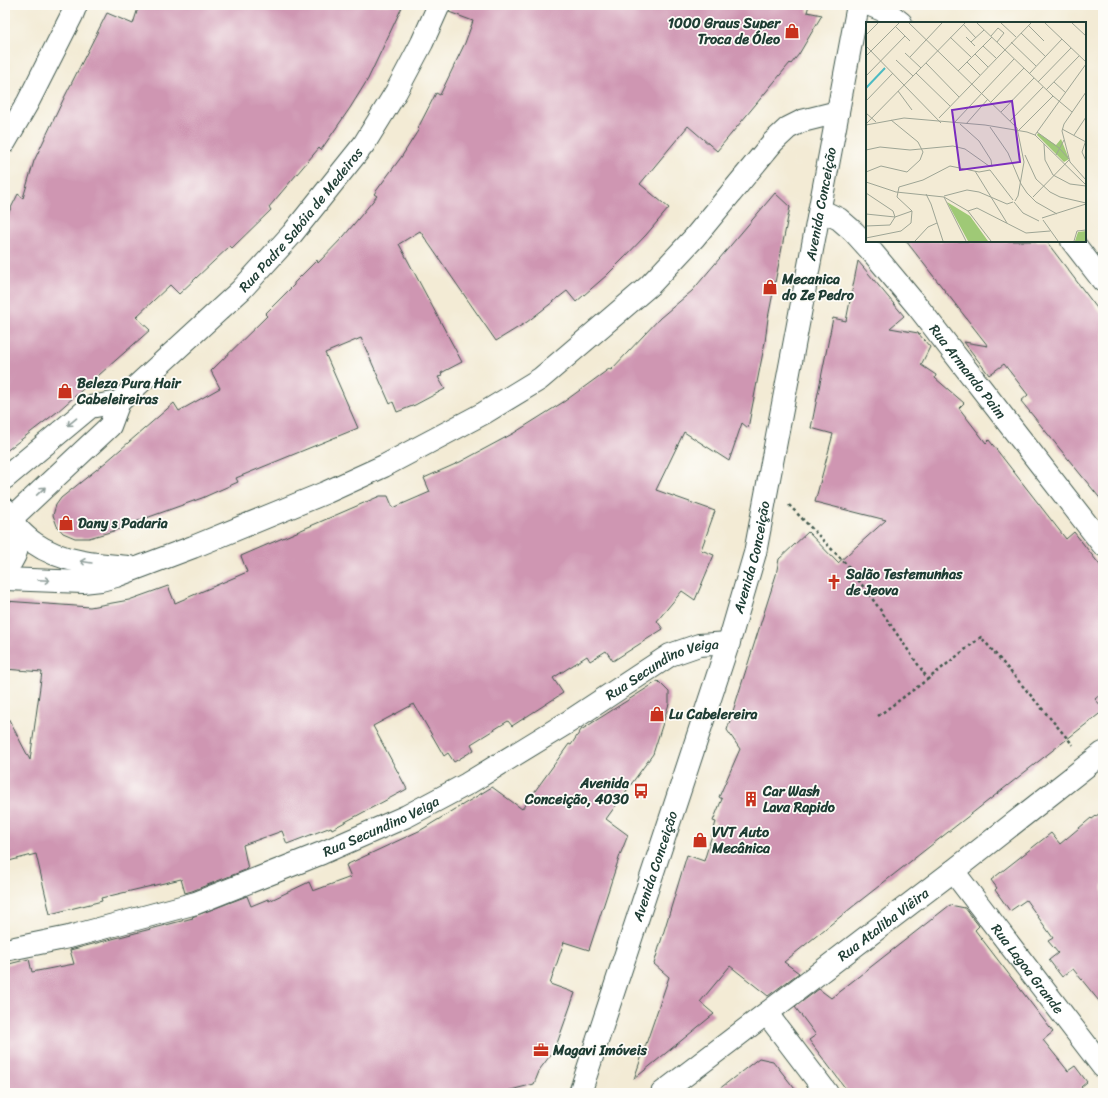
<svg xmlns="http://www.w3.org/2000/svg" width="1108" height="1098" viewBox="0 0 1108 1098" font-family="Sriracha,sans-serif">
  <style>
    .building { fill: #cf96b2 }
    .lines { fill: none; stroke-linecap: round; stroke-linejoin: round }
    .minor-casing { stroke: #3f574c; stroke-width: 24 }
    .tertiary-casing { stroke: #3f574c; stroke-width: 24 }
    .secondary-casing { stroke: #3f574c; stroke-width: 24 }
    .path { stroke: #3f574c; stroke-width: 2.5; stroke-dasharray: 3 3; stroke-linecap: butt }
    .minor { stroke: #fff; stroke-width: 22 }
    .tertiary { stroke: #fff; stroke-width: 22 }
    .secondary { stroke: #fff; stroke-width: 22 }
    .oneway { stroke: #8f9e9a }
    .labels { text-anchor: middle; stroke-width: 3.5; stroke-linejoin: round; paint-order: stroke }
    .poi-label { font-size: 14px; font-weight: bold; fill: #1f3d34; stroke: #fdfcf7; text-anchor: start }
    .street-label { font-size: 14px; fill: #1f3d34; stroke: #fdfcf7 }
    .inset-river { fill: none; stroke: #4cbbc3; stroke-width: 2 }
    .inset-road { fill: none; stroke: #9ea595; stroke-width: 1 }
    .view { fill: #7b2cbf; fill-opacity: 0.15; stroke: #7b2cbf; stroke-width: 2 }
    .inset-edge { fill: none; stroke: #1f3d34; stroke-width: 2 }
  </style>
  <rect width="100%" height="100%" fill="#fdfcf7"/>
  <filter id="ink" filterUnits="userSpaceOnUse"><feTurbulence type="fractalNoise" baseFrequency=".025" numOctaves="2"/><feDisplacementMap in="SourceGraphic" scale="8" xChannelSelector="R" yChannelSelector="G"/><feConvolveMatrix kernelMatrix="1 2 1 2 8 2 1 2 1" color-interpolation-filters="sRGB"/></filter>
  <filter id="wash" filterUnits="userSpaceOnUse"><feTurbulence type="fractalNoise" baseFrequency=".012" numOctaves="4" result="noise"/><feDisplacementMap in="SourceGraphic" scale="16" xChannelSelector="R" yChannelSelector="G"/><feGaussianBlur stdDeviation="0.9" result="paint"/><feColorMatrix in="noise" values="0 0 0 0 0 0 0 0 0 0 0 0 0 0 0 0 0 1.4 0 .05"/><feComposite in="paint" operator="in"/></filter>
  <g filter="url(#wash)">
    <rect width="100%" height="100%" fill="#f3ebd5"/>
    <g id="blocks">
      <g class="building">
        <polygon points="139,5 403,5 368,79 350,108 321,150 319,148 269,207 271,210 232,248 230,246 179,294 170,285 136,317 150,330 57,412 5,452 5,220 18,194 23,198 34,161 64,98 107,13 133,24"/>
        <polygon points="451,5 809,5 807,12 822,15 799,54 791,64 790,63 717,151 688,126 640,184 669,208 646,235 623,259 607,275 576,302 567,291 527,322 496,341 420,231 399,244 462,362 441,373 442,376 438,377 445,389 415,405 397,412 393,402 390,404 361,338 325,353 358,428 236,478 238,482 202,498 124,526 124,528 89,538 75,538 63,533 57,526 53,515 56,505 61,498 106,462 174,403 179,411 220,388 211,371 267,316 265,314 294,285 294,283 317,260 318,263 344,236 377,196 374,194 402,156 419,129 418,128 436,93 440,95 465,43 473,21 449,12"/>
        <polygon points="775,193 790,207 768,318 765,342 748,428 742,423 729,461 684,432 656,490 715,511 701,550 714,555 695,600 682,591 657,621 663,629 613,661 606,651 590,661 587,656 553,678 563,693 512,726 508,721 471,744 474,750 454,762 448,753 444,756 414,704 373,726 407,789 332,829 331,827 287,844 282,831 243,845 248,869 192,891 185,893 181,879 101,898 102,901 50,914 36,854 5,862 5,712 30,760 42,672 5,669 5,601 90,607 129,600 168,586 175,603 247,572 241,556 380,496 388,496 393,508 430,492 424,478 460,462 514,433 565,401 609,369 611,370 660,318 692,291"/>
        <polygon points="906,241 1046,241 1103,316 1103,502 1021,401 1028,395 1004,364 989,375 964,342 988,346"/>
        <polygon points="858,261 904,316 890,328 918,333 930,347 921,365 936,375 935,378 964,403 959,408 986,443 989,440 1066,539 1074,532 1103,569 1103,692 1095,699 1103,708 1103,711 856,904 784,962 799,973 768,996 730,966 700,1002 714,1014 634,1079 669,977 654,964 687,855 704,861 716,822 713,821 722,799 719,797 740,749 727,730 776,575 779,559 808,532 838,563 886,520 815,502 833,434 811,428 833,318 846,321"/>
        <polygon points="658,681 669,692 669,704 653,754 606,819 628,835 620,855 589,950 564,942 550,984 575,993 555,1049 540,1069 534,1084 499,1093 5,1093 5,965 29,959 32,972 74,964 70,950 193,918 192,917 247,896 251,906 268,899 269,901 309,882 313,891 351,877 346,865 421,830 492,787 522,809 569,744 571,745 581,730"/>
        <polygon points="1103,811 1103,1006 1073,969 1062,977 1049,960 1058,953 1048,941 1053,938 1026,900 1010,911 995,890 997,888 991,880 1051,833 1060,844 1091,818 1092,819"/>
        <polygon points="950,905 965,908 979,926 975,930 1053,1032 1043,1040 1068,1071 1075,1066 1087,1082 1081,1087 1086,1093 849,1093 809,1040 816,1035 795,1007 819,989 831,998"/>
        <polygon points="759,1058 773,1061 798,1093 714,1093"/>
      </g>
    </g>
  </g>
  <g filter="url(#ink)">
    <use href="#blocks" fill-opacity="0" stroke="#3f574c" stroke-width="1"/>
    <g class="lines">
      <g class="minor-casing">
        <g id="minor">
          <polyline points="870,5 887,12 901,23"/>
          <polyline points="5,142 28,102 72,15 76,5"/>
          <path id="s1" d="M820 210 839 219 854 232 873 253 918 307 1103 545"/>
          <polyline points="1072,241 1103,281"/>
          <path d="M18 529C23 534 28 539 34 543 61 562 97 565 129 567"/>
          <polyline points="5,579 83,582 101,580 116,576 193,547 327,492 384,466 484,413 540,379 650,285 694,238 773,142 788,128 802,121 838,112"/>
          <path id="s2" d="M953 871 1103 1067"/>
          <path id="s3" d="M5 950 69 937 196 903 322 853 407 816 467 784 570 721 670 655 699 645 729 643"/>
          <polyline points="767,1014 827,1093"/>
        </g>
      </g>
      <g class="tertiary-casing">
        <g id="tertiary">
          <polyline points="5,478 90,407 119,402"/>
          <path d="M5 509C10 515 14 520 17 528 21 541 16 560 5 568"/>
          <path id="s4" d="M12 518 110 426 119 402 241 290 292 234 364 144 396 92 422 43 439 5"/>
          <path id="s5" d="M662 1093 953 871 1103 753"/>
        </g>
      </g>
      <g class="secondary-casing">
        <g id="secondary">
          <path id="s6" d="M580 1093 732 632 755 553 858 5"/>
        </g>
      </g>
      <g class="path">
        <polyline points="789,505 848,566 879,608 928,679 981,637 1073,745"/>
        <polyline points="878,716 928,679"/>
      </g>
      <use href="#minor" class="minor"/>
      <use href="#tertiary" class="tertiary"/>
      <use href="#secondary" class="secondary"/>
    </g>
    <defs><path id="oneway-shaft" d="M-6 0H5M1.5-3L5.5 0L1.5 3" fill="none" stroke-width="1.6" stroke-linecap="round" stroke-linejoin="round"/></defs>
    <g class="oneway">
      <use href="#oneway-shaft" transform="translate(72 422) rotate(140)"/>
      <use href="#oneway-shaft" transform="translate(41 491) rotate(-43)"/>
      <use href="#oneway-shaft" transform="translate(86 562) rotate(-171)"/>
      <use href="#oneway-shaft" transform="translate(44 580) rotate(3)"/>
    </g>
  </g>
  <defs>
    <g id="shop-bare" transform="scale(1.2)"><path d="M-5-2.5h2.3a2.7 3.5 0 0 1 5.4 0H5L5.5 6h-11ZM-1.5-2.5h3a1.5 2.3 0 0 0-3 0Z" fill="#c8321e" stroke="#fdfcf7" stroke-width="2.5" paint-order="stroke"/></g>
    <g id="church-bare" transform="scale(1.2)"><path d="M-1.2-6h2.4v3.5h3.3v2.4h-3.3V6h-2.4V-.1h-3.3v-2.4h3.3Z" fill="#c8321e" stroke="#fdfcf7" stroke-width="2.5" paint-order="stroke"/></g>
    <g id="bus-bare" transform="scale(1.2)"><path d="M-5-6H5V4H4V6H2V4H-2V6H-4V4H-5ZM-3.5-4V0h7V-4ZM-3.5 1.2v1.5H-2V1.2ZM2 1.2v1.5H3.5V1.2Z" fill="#c8321e" stroke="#fdfcf7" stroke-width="2.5" paint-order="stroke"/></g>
    <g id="building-bare" transform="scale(1.2)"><path d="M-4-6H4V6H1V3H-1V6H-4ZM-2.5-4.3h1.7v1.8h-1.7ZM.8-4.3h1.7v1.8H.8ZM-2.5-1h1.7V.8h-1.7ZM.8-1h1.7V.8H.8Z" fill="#c8321e" stroke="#fdfcf7" stroke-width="2.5" paint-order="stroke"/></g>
    <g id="office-bare" transform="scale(1.2)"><path d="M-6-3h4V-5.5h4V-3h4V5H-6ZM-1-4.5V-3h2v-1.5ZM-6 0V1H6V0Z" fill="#c8321e" stroke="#fdfcf7" stroke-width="2.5" paint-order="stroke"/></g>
  </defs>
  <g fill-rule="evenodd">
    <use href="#shop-bare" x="792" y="31"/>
    <use href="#shop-bare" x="770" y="287"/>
    <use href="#shop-bare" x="65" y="391"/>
    <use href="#shop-bare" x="66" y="523"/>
    <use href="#church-bare" x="834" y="582"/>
    <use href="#shop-bare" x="657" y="714"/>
    <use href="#bus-bare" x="641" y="791"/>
    <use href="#building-bare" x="751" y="799"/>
    <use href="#shop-bare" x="700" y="840"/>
    <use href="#office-bare" x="541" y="1050"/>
  </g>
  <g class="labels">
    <g class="poi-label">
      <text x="780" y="28" text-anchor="end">1000 Graus Super<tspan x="780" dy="16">Troca de Óleo</tspan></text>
      <text x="782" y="284">Mecanica<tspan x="782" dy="16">do Ze Pedro</tspan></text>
      <text x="77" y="388">Beleza Pura Hair<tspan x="77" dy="16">Cabeleireiras</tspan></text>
      <text x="78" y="528">Dany s Padaria</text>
      <text x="846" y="579">Salão Testemunhas<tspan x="846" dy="16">de Jeova</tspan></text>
      <text x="669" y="719">Lu Cabelereira</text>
      <text x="629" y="788" text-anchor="end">Avenida<tspan x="629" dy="16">Conceição, 4030</tspan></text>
      <text x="763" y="796">Car Wash<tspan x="763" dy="16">Lava Rapido</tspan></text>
      <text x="712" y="837">VVT Auto<tspan x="712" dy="16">Mecânica</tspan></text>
      <text x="553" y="1055">Magavi Imóveis</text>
    </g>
    <g class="street-label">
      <text dy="5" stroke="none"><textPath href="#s6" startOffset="923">Avenida Conceição</textPath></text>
      <text dy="5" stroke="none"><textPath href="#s4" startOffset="418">Rua Padre Sabóia de Medeiros</textPath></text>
      <text dy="5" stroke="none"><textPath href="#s1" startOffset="221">Rua Armando Paim</textPath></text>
      <text dy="5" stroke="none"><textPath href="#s6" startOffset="563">Avenida Conceição</textPath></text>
      <text dy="5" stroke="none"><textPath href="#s3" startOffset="721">Rua Secundino Veiga</textPath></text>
      <text dy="5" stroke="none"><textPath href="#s3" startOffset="397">Rua Secundino Veiga</textPath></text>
      <text dy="5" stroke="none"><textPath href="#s6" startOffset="239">Avenida Conceição</textPath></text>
      <text dy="5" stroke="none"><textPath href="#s5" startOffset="278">Rua Ataliba Viêira</textPath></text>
      <text dy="5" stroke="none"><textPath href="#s2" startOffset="123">Rua Lagoa Grande</textPath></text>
    </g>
  </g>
  <g transform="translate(866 22)">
    <rect width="220" height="220" fill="#f3ebd5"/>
    <path d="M172 111 190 123 195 117 203 137 198 140 171 113ZM81 180 104 194 122 219H102ZM220 209V219H209L212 210Z" fill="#9fc976"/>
    <path class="inset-river" d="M0 66 19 46"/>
    <path class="inset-road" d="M43 1 151 106 158 140 152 174 149 179M111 1 187 74 206 90M135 1 150 15M179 1 220 40M206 1 220 14M97 2 110 16M162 3 178 19M29 4 44 19M155 11 180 35M0 13 12 1M125 14 132 6 138 11 131 20M84 15 105 35M100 15 109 24M105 20 118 8M145 20 170 44M0 24 75 101M117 24 130 36M39 31 55 46M109 32 122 45M0 34 33 1M44 35 76 1M30 38 47 54M101 40 114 53M60 41 93 75M92 49 126 15M50 51 84 84M163 52 196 17M0 54 39 14M172 60 205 26M188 60 200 71M180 68 213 34M32 69 46 88M220 70 198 102 196 109 204 140 220 158M0 79 27 51M125 80 158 46M135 90 168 56M0 91 10 100M73 96 165 1M144 99 177 65M88 101 148 37M0 102 99 1M94 102 113 119 125 138 126 145M100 102 122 77M0 103 38 96 119 103 161 110 169 113 220 163M124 105 142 131 155 162 161 171 170 180 191 192M196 107 220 120M153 108 187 74M171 110 193 126M169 113 220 42M208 113 220 95M220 118 216 130 220 139M178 122 179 138 187 153 204 162 220 164M194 127 203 137M0 128 14 125 44 128 87 124 99 127 123 144M159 133 170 157 184 170 194 175 220 181M190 133 198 118M124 148 147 178M109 149 141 201M0 150 15 144 41 150 54 138 57 130 52 120 25 98M0 160 30 170 78 175 102 189 125 219M0 171 27 189 29 195 24 203 0 204M60 172 65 182 77 219M78 174 101 168 113 170 141 182 147 180M78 175 100 219M167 175 203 138M148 180 157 191 173 199M102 189 111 186 160 211 184 209M0 192 29 195 46 189M176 196 220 182M177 198 192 219M0 216 35 209 45 201 46 189 31 175 33 165 57 158 84 144 113 150 124 148M49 219 62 205 71 201M208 219 211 209 220 208"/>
    <path class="view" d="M146 79 154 140 94 148 86 88Z"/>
    <rect width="220" height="220" class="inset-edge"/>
  </g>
  <rect width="1108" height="1098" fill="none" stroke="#fdfcf7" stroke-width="20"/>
</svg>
